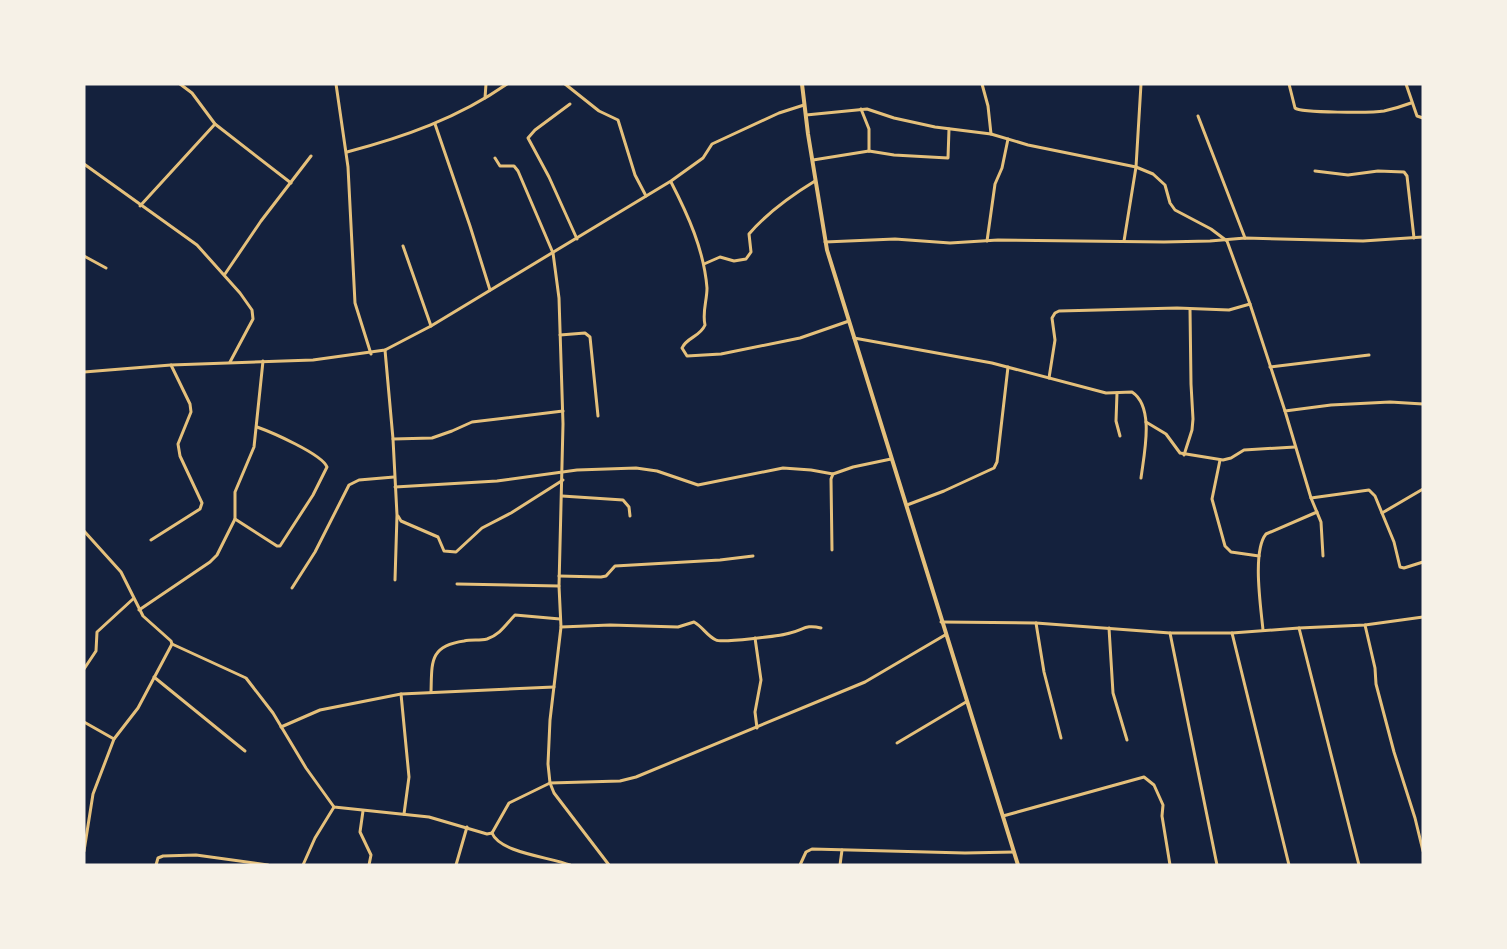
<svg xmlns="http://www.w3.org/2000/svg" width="1507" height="949" viewBox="0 0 1507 949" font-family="Cabin,sans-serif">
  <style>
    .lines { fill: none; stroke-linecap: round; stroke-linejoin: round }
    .minor { stroke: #e5c07b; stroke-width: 3 }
    .tertiary { stroke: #e5c07b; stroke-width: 4 }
  </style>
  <rect width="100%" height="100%" fill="#14213d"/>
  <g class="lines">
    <g class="minor">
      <polyline points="180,84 192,93 215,124 291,183"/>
      <polyline points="336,84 348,167 355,303 371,354"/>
      <polyline points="565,84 599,111 618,120 635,175 646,196"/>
      <polyline points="982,84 988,106 991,134"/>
      <path d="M1289 84 1295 108C1301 113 1373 113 1384 111 1393 109 1403 106 1411 103"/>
      <polyline points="1406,84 1417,116 1423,118"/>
      <polyline points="485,98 486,84"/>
      <polyline points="570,104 535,130 528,138 549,177 577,239"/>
      <polyline points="861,109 869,129 869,151"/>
      <polyline points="806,115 867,109 894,118 935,127 991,134 1028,145 1136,167 1153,174 1165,185 1170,203 1175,210 1211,229 1227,241 1250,304 1285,411"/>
      <polyline points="1198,116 1245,238"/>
      <polyline points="435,124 470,226 490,290"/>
      <path d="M347 152C404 137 458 118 507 84"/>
      <polyline points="495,158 500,166 514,166 518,171 553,253 559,298 563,424 559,586 561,627 550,720 548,764 550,783 554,793 609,865"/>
      <polyline points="813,160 869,151 894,155 948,158 949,129"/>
      <polyline points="84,164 197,245 240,293 252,310 253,319 230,362"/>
      <polyline points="1315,171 1348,175 1378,171 1404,172 1407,176 1414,238"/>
      <path d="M671 182C688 215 704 250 707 288 707 301 702 312 705 325 700 337 687 337 682 348L687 356 721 354 800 338 849 321"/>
      <polyline points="140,206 215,124"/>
      <polyline points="987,241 995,184 1002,168 1008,139"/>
      <polyline points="1124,241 1136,167 1141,84"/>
      <polyline points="825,242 895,239 950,243 998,240 1164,242 1210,241 1245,238 1363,241 1423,237"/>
      <polyline points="403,246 431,326"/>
      <polyline points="84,256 106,268"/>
      <path d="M704 264 720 257 734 261 746 259 751 252 749 234C767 213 792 195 815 181"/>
      <polyline points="225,274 261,221 311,156"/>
      <polyline points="560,335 585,333 590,337 598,416"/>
      <path d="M854 338 992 363 1106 393 1132 392C1155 407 1144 454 1141 478"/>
      <polyline points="385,350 393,439 397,515 395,580"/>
      <polyline points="1270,367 1369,355"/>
      <polyline points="84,372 171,365 313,360 385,350 431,326 671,181 703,158 712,144 779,113 804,105"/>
      <polyline points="1049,378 1055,340 1052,318 1055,313 1059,311 1177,308 1229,310 1250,304"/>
      <polyline points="1117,393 1116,421 1120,436"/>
      <polyline points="1146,422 1166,434 1180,453 1223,460 1231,458 1244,450 1295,447"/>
      <polyline points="393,439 432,438 452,431 472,422 563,411"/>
      <polyline points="1184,455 1192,430 1193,419 1191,384 1190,309"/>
      <polyline points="1220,460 1212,499 1225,546 1231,552 1259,556"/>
      <polyline points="395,487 497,481 577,470 636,468 657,471 698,485 783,468 811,470 833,474"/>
      <polyline points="1423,489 1382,513 1394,542 1400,567 1404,568 1423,562"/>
      <polyline points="562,496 623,500 629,507 630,516"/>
      <polyline points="1311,498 1369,490 1375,496 1382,513"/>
      <polyline points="907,505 944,491 994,468 997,462 1008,367"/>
      <polyline points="398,516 401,521 438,537 444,551 456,552 482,528 511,513 563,480"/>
      <path d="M235 519 277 546H280L313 495 327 467C322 454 271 432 257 427"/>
      <polyline points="84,531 121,572 143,616 171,641 172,644 246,678 273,713 306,768 334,807 429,817 487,834 492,833"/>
      <polyline points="151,540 200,509 202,503 180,456 178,444 191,412 190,404 171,365"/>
      <polyline points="832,550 831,479 833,474 853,467 891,459"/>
      <polyline points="1323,556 1321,522 1311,498 1285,411 1331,405 1390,402 1423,404"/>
      <polyline points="559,576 601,577 606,576 615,566 720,560 753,556"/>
      <polyline points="457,584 559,586"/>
      <polyline points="292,588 315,552 349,485 359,480 394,477"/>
      <polyline points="139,610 210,562 217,555 235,519 235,492 254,447 263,361"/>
      <polyline points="941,622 1036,623 1170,633 1217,865"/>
      <polyline points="1036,623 1044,672 1061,738"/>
      <polyline points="1365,625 1375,668 1376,684 1394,752 1415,818 1423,851"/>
      <path d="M561 627 610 625 678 627 694 622C703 627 707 636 716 640 721 643 781 636 790 633 804 630 805 624 821 628"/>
      <polyline points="1109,628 1113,693 1127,740"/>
      <polyline points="1299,628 1365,625 1423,617"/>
      <path d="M1263 630C1261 608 1252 551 1266 534L1317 512"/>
      <polyline points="1170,633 1232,633 1299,628 1359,865"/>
      <polyline points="1232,633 1289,865"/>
      <polyline points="755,638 761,680 755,712 757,728"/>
      <polyline points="84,669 96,651 97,632 133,599"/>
      <polyline points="154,677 245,751"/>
      <path d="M431 692C432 662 429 646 464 641 472 639 479 641 487 639 501 634 506 624 515 615L560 619"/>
      <polyline points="401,694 409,777 404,814"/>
      <polyline points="84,722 114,739"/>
      <polyline points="281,727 320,710 401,694 554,687"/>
      <polyline points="897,743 966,702"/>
      <polyline points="363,811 360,832 371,855 369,865"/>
      <polyline points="1003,816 1144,777 1154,785 1163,805 1162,816 1170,865"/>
      <polyline points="492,833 509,803 550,783 620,781 636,777 865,682 945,635"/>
      <path d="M492 833C500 853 550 857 570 865"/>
      <polyline points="84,851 93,794 114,739 138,708 172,644"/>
      <polyline points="156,865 158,858 163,856 196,855 268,865"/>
      <polyline points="303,865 315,838 334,807"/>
      <polyline points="456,865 467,827"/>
      <polyline points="800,865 806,852 812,849 965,853 1014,852"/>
      <polyline points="840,865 842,850"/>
    </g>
    <polyline class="tertiary" points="802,84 808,134 827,250 1018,865"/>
  </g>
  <rect width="1507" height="949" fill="none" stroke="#f6f1e7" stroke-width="171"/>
</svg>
